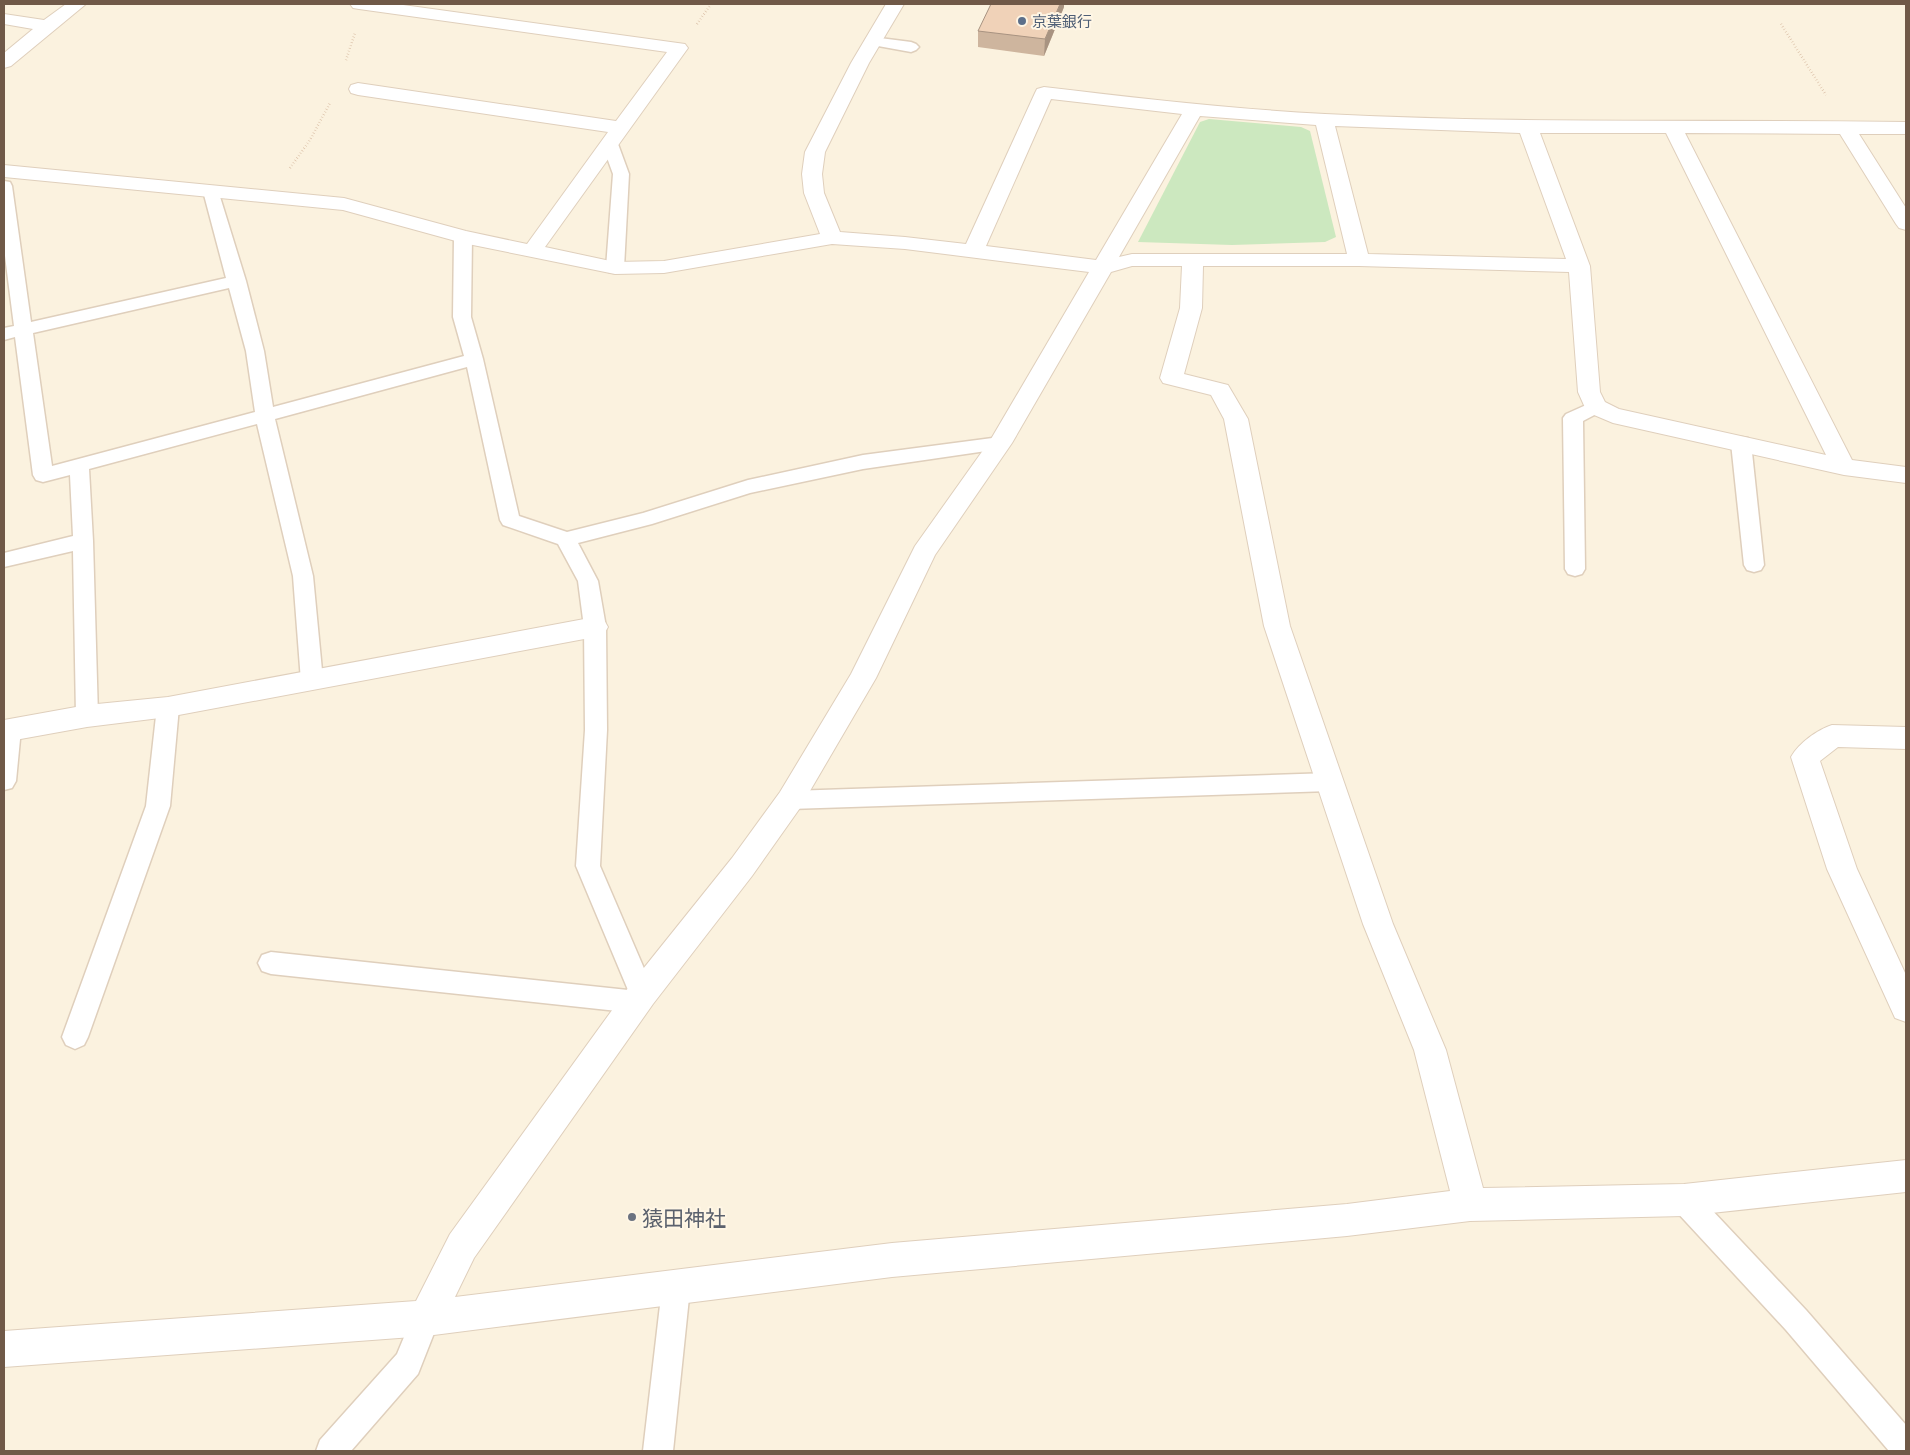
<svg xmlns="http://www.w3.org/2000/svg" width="1910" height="1455" font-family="Lato,'Noto Sans JP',sans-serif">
<rect width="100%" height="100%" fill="#fbf2df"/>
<path fill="#cce8bf" d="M1209,119L1301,127L1310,131L1336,237L1325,242L1232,245L1138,242L1200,122Z"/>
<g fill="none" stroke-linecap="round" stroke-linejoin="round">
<g stroke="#dfcfbc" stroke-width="3">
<path id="service" d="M872,37L911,42L916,44L919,47L916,50L911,52L867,44L865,41L867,38Z
M610,139L616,141L618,144L629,174L624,268L621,272L615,273L609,272L606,268L613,174L602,144L604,141Z
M4,181L10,182L12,186L31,322L226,278L203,191L205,187H217L246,281L264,351L273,407L464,356L453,317L454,237L457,233L463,232L469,233L472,237L471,317L483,359L519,516L567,532L643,513L748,480L863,455L1000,437L1007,438L1010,443L1007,448L1000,449L863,469L750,493L652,524L578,543L598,581L606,627L607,730L600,866L655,994L645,1010L636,1013L271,974L262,971L258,963L262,955L271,952L628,990L576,866L585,730L584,627L578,581L558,544L503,525L500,520L467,367L275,419L313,576L323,681L320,687L312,689L304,687L301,681L293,576L257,424L89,469L93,541L98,716L95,722L87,725L79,722L76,716L73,551L4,567V553L73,536L70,475L43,482L36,480L33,475L15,337L4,340V328L14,326L4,248ZM229,288L246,351L255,412L52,466L33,333Z
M1595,401L1602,403L1604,407L1602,411L1583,421L1585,569L1582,574L1575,576L1568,574L1565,569L1563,418L1566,414Z
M1741,437L1748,438L1751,443L1764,565L1761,570L1754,572L1747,570L1744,565L1731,443L1734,438Z
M168,698L176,701L179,707L170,806L88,1037L84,1045L75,1049L66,1045L62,1037L146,806L157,707L160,701Z
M10,720L18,723L21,729L16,781L12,788L4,790V722Z
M1330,773L1338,775L1342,782L1338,789L1330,791L790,809L782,807L778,800L782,793L790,791Z
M1684,1187L1694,1191L1806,1310L1906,1425V1451H1889L1786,1330L1674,1209L1670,1200L1674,1191Z
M676,1274L686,1278L690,1288L673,1451H643L662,1288L666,1278Z
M426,1304L436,1308L440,1318L418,1374L351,1451H316L320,1440L397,1354L416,1308Z"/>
</g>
<g stroke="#dfcfbc" stroke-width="2">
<path id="minor" d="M66,4H86L11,66L4,68V53L33,29L4,24V14L44,20Z
M350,4H396L685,44L688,48L545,247L615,262L664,261L820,234L804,193L802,174L805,152L851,63L886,4H904L869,63L825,152L822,174L824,193L840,232L905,237L966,244L1035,93L1037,89L1044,87C1137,98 1231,109 1325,114C1519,124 1712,119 1906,122V134H1859L1906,208V230L1899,228L1896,224L1840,134L1685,133L1852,460L1906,467V483L1844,475L1613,423L1587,412L1578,392L1569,272L1359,266H1203L1202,308L1184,374L1228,385L1248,419L1290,626L1393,924L1446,1050L1483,1188L1684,1184L1906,1160V1192L1684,1216L1470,1221L1347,1236L892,1277L426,1336L4,1367V1331L416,1301L450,1234L631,984L732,858L780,792L851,674L915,546L991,439L1089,272L905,249L832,244L664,273L615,274L463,243L343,210L4,177V165L344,198L466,231L527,244L608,132L358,95L351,93L349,89L351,85L358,83L616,121L667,52L359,9L353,8ZM1051,99L1182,114L1096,260L986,246ZM1200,116L1316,125L1347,254H1132L1119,257ZM1335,126L1520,133L1566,259L1368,254ZM1540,133H1666L1826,455L1619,409L1605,402L1600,392L1590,266ZM1132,266H1182L1180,308L1160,378L1163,383L1211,395L1224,419L1264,626L1363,924L1414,1050L1450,1191L1347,1204L892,1243L455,1297L474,1258L653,1004L752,876L800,808L876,678L935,555L1012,443L1111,272Z
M595,617L604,620L608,627L604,634L595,637L168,717L87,727L4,742V720L87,705L168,697Z
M1832,725L1906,727V749L1838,747L1820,761L1857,869L1906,975V1022L1895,1018L1827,869L1791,757C1799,743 1817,730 1832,725Z"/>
</g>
<path stroke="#d4b69c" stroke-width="2.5" stroke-dasharray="0.5 2.5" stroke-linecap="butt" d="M697,24L711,4
M1781,24L1826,95
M346,60L355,33
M290,168L310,140L330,103"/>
<use href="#service" fill="#fff" fill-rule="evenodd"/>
<use href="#minor" fill="#fff" fill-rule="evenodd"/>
</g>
<path fill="#ceb59e" d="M1064,7L1044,56L978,47V31Z"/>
<path fill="#a89381" d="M1060,4H1064V7L1044,56L1045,39Z"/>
<path fill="#f0d2b8" stroke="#a89381" d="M991,4H1060L1045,39L978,31Z"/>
<circle fill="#5c6f8a" stroke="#fff6e5" stroke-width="2" cx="1022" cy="21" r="5"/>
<circle fill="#6b7280" stroke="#fff6e5" stroke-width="2" cx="632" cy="1217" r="5"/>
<g text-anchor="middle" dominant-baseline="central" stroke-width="4" stroke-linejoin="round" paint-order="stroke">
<g font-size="15" fill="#4e5e75" stroke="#fff6e5" text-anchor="start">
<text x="1032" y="21">京葉銀行</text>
</g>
<g font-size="21" fill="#5b616d" stroke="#fff6e5" text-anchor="start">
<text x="642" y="1217">猿田神社</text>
</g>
</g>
<rect width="1910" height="1455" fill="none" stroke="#705948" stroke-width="10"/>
</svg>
